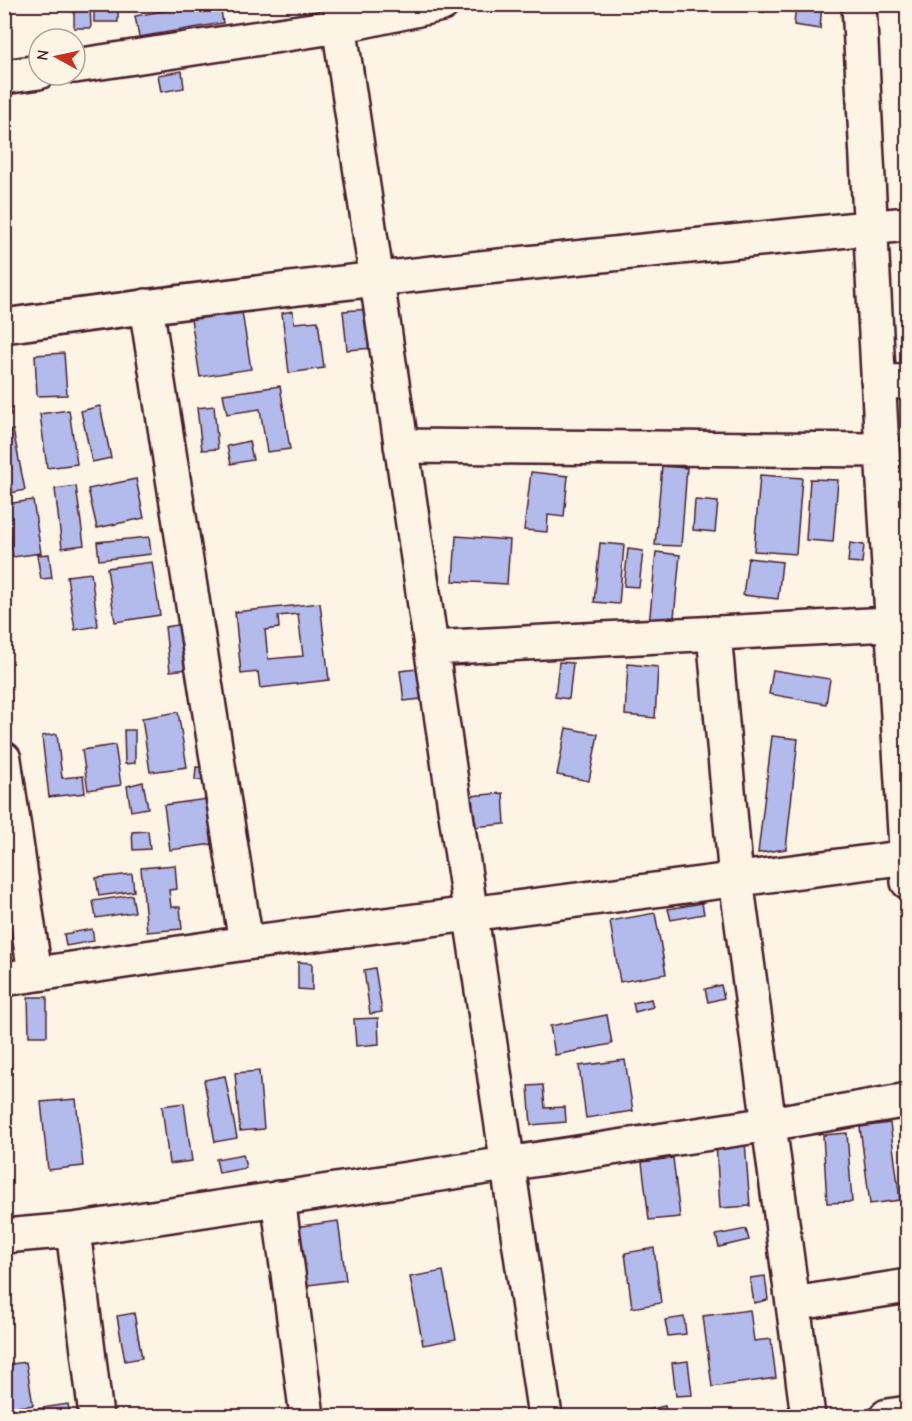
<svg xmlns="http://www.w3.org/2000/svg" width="912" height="1421" font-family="'Comic Neue',sans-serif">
<rect width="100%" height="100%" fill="#fcf5e5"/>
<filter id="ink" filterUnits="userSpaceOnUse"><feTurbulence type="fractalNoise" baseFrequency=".0167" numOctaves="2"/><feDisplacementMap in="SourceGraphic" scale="12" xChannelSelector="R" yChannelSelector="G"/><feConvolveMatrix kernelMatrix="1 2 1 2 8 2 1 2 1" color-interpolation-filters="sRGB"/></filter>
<g filter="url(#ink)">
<path fill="#b2bbec" stroke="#4a1f2b" stroke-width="1.5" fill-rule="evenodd" d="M94,4H118V22H94Z
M201,4H220L223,23L139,37L135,16Z
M750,4H765L764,12L749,8Z
M796,4H822L820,29L794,25Z
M74,6H90L91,28H74Z
M182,71L184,88L161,92L158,75Z
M370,309L374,348L347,350L343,311Z
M293,311L294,323L318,321L324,368L289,373L282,313Z
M242,312L251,369L200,377L191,319Z
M64,353L67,395L37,396L35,355Z
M4,378L11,415L4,416Z
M280,386L290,449L267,452L260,409L227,414L223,394Z
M100,406L111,458L92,462L81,411Z
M214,406L218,449L202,450L197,408Z
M69,410L77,464L47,468L40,414Z
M13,430L25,490L6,494L4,432Z
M249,441L253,460L231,464L227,446Z
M662,466L687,468L681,546L655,545Z
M531,472L568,476L564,517L548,515L547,532L524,530Z
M760,475L802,478L796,554L754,551Z
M136,479L144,518L97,528L88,489Z
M810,479L838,480L833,542L806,540Z
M76,486L84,545L62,548L55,489Z
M33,500L41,553L13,557L6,504Z
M695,500L718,502L715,532L693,530Z
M456,536L510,540L507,584L453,581Z
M149,537L151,554L99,560L97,542Z
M600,543L624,545L619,604L594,602Z
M850,543L864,545L862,563L848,562Z
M628,549L643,551L639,587L624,586Z
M656,552L680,555L673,628L649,626Z
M49,554L52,578L41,579L37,555Z
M748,558L782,562L778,599L743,595Z
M152,562L160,615L115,622L107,568Z
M91,573L98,626L75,630L67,576Z
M320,603L329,680L260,688L258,672L241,674L235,612ZM298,614L303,656L268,659L265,630L279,628L278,616Z
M184,624L189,669L170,671L165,627Z
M452,653H468L469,665L452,666Z
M559,662L573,663L569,699L555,697Z
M628,664L658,667L655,718L625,715Z
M417,669L421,699L404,701L400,671Z
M773,670L830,679L826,704L769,694Z
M178,712L187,767L150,772L142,718Z
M566,728L598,734L589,781L557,775Z
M124,730H135V763L125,764Z
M57,734L62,778L83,776L85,793L49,797L42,736Z
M772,736L798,739L786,849L758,853Z
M115,745L121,785L88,790L82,750Z
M196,767L212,768L211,781L195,780Z
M143,782L148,808L131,811L127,786Z
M503,793L505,824L473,827L470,796Z
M214,798L220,843L170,850L164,805Z
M148,831L150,849L133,850L132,832Z
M175,865L177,889L169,890L171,907H180L182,929L147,932L141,868Z
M132,874L134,891L99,896L96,878Z
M4,895H12L16,936L7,937L9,956H4Z
M132,895L135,912L96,918L93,901Z
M702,903L704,914L671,920L668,909Z
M655,913L666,974L620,982L610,921Z
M92,929L94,941L66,946L64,934Z
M298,962L312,963V990L298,989Z
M375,968L382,1012L370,1014L364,970Z
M721,985L724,998L708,1002L705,989Z
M28,997H47V1036H29Z
M651,999L653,1007L635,1012L633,1003Z
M607,1015L612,1044L555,1055L550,1026Z
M378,1018L379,1044L356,1046L354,1019Z
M625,1060L633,1111L586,1118L579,1066Z
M259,1071L264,1129L240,1131L235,1073Z
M225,1076L237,1138L215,1142L204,1080Z
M543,1085L545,1108L565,1107L566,1122L531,1125L528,1086Z
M76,1099L83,1166L48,1170L41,1102Z
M184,1103L192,1161L169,1164L162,1106Z
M890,1123L900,1200L870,1204L860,1127Z
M847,1133L852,1202L827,1203L823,1135Z
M745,1142L750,1206L720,1208L716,1144Z
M243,1154L246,1168L219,1173L216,1159Z
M673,1158L680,1217L649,1220L642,1162Z
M338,1221L346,1280L301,1286L294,1227Z
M746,1229L749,1240L719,1247L716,1235Z
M654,1248L661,1303L632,1308L625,1253Z
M443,1271L456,1339L423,1345L410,1277Z
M765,1276L768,1300L754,1303L750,1278Z
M750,1310L754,1341L771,1339L776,1378L712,1387L703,1316Z
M134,1313L142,1358L125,1361L117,1316Z
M684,1317L686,1334L668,1336L665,1320Z
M688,1361L692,1395L676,1396L672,1363Z
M26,1362L33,1405L4,1409V1365Z
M68,1404L70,1416H16L15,1412Z
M665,1406L667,1416H621Z"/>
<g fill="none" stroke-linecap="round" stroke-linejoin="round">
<g stroke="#4a1f2b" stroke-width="38">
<path id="minor" d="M336,4L545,1416
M859,4L882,450L908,882
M75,66L339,26L442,4
M4,77L39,72
M146,306L246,943
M4,326C304,283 606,255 908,224
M878,381L908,382
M401,446L882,450
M714,633L736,879L808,1416
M431,648L908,623
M4,759L35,974
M4,979L246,943L908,857
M278,1198L307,1416
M73,1230L96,1416
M4,1236L73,1230L769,1124L908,1100
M793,1304L908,1286
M887,1416L908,1413"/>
</g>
<use href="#minor" stroke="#fcf5e5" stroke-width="33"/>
</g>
</g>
<rect width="912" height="1421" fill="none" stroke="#fcf5e5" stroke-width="24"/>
<rect x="12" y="12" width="888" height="1397" fill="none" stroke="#4a1f2b" stroke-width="2" filter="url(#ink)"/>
<g transform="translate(57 57) rotate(278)"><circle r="28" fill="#fcf5e5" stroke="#b59f9b" stroke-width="1.5"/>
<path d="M0-4.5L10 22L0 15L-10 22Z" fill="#c8321e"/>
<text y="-9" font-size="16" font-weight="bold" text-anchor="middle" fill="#4a1f2b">N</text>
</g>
</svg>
